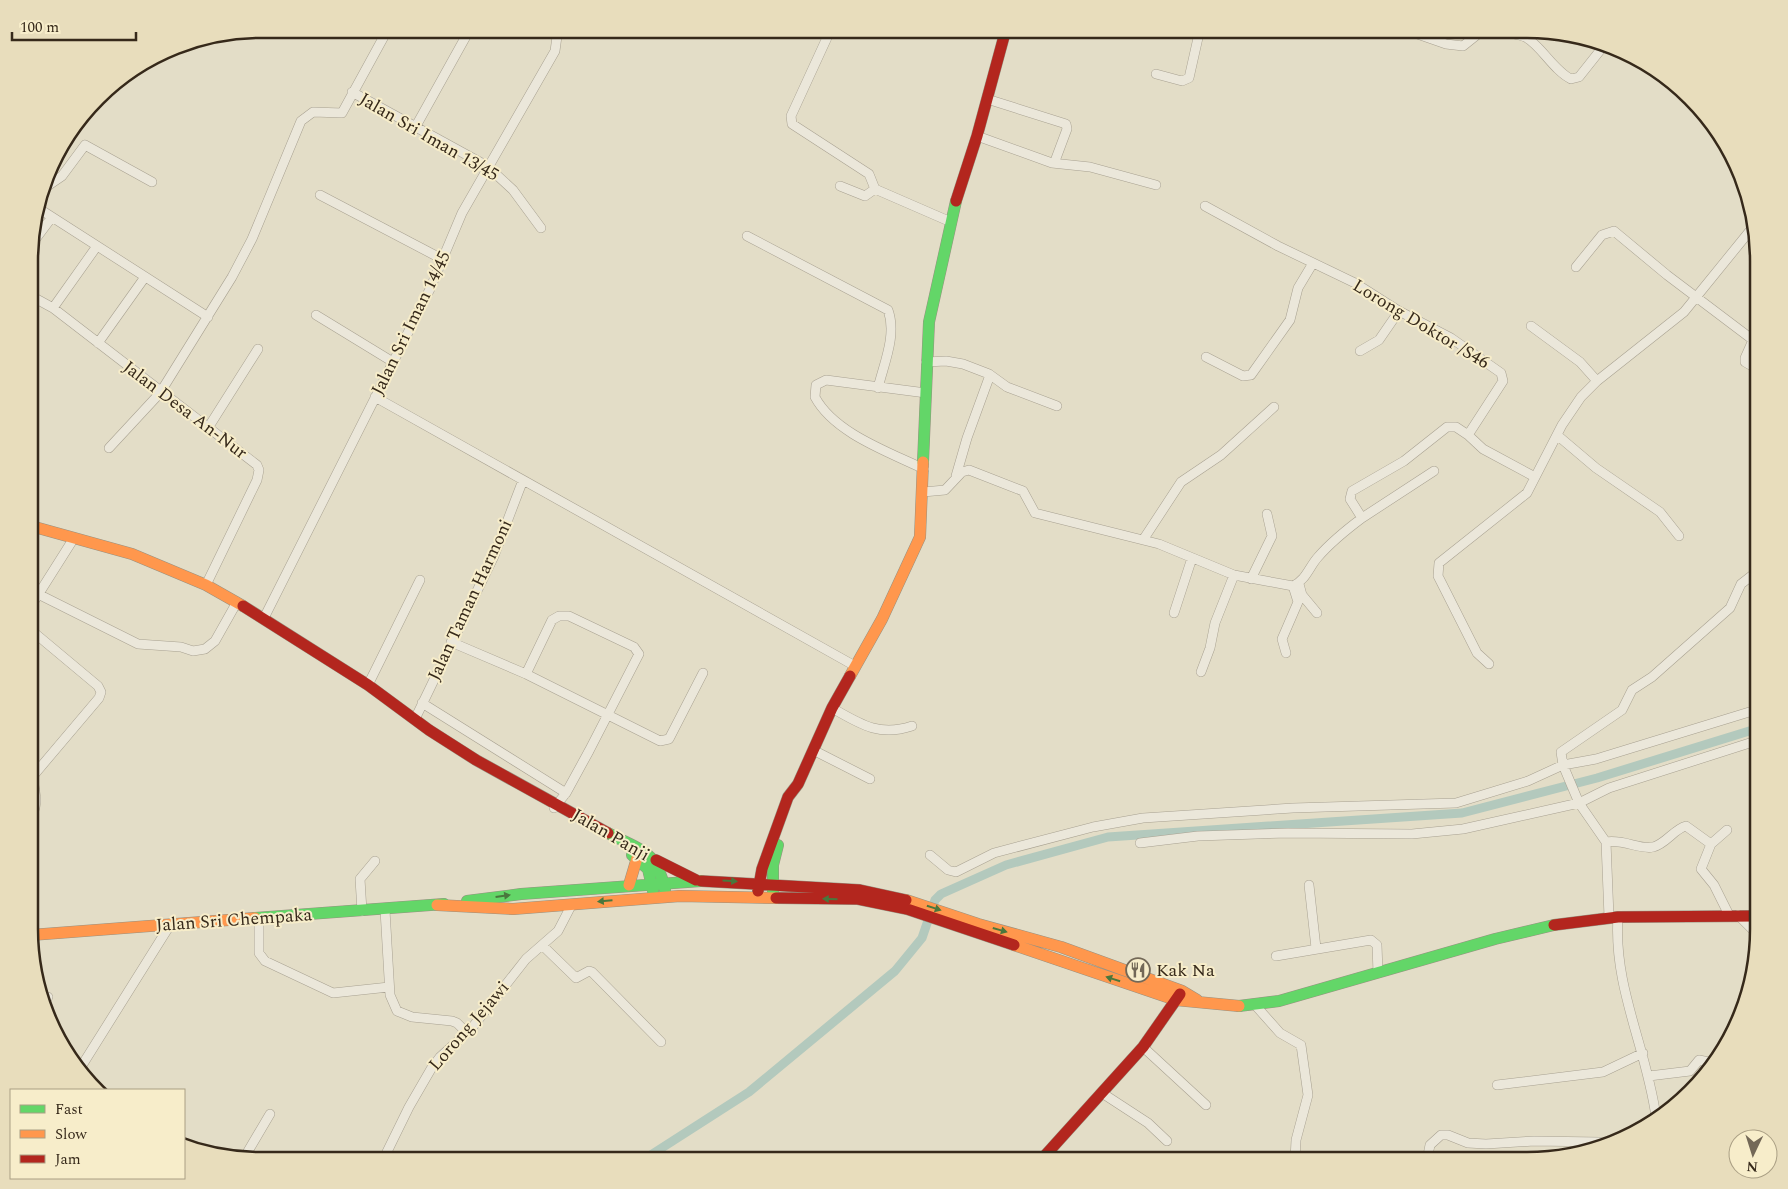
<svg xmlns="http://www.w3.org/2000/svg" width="1788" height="1189" font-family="Spectral,serif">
<rect width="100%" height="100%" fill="#e3ddc7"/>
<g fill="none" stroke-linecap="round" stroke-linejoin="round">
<path stroke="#b3c9bd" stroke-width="9" d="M643,1160L749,1092L895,971L922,938L935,900L941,894L1006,865L1108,837L1462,813L1597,778L1759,728"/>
<g stroke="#a8a191" stroke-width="10">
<path id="street" d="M831,29L791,116L792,124L869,174L875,189L951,222
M1403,29L1446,44L1463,46L1483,30C1495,32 1513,32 1525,37C1540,44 1553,70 1571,79L1579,77L1606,43
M1156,74L1182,81L1189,78L1200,29
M352,92L487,166L513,190L541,228
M416,126L470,29
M977,136L1052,163L1055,161L1067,129L1066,124L987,99
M1052,163L1090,167L1156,185
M840,186L865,196L875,189
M43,189L62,176L85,145L152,182
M320,195L442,259
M1205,206L1278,246L1355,283L1399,311L1451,338L1501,373L1503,381L1468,435L1483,449L1535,477
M38,208L208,317
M747,236L888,310C897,335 884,363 878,388
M31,245L52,217
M1576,267L1602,235L1614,231L1667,275L1753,340L1745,358V362L1759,370
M31,296L53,308L257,465L259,470L257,480L206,585
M53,308L97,246
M316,315L393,362
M1531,326L1580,362L1597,381
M98,343L145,277
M1360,351L1379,340L1399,311
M1206,357L1243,376L1251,375L1290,320L1298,288L1313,263
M926,362L946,361L963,364L989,374L1007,387L1057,406
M375,397L855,666
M208,428L258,349
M1557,435L1596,468L1660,512L1679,536
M109,448L160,393L232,277L252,239L301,121L313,112L342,113L388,29
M924,469C889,452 834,433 815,397L816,385L826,380L926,393
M956,476L967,438L990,375
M923,492L945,490L962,472L969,470L1023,491L1035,513L1159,544L1234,575L1293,586C1306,580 1309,567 1318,557C1331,542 1346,530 1362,518L1350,499L1352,491L1404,461L1447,427H1456L1468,435
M1362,518L1434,471
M1143,540L1181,482L1221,455L1274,407
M1251,579L1272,536L1267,514
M1299,584L1302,595L1317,613
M38,594L138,644L181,647L193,651L205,649L215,641L237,602
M31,606L74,538
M1174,613L1192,558
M264,618L430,289L462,213L555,51L558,29
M31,630L98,686L101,692L99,698L33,776C34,795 40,799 31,818
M451,642L526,674L660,741L669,739L703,673
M1286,653L1282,639L1298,602L1293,586
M1489,664L1477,653L1438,576L1439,563L1527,493L1562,425L1581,397L1597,381L1684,312L1753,227
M1201,672L1210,648L1215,623L1234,575
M526,674L552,620L559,616H569L634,647L639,654L589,751L566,793L554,808
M368,685L420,580
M422,703L566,793
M832,708C860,724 879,737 912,726
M415,719L494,556L523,480
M813,750L870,779
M1727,830L1711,844L1701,869L1714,885L1729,915
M1606,842C1624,839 1640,850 1653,847C1666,844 1674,829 1686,826L1711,844
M1140,843L1198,836L1288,833L1412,834L1463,829L1579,803L1609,788L1759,740
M930,855L948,870L956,872L994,853L1093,827L1143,818L1293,808L1456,803L1528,781L1563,765L1596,759L1759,709
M1309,885L1316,948
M385,910L390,995L397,1011L412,1017L452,1021L457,1023L467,1033
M362,911L360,879L375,861
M1738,915L1759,936
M1609,917L1606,842L1579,803L1563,765L1561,752L1622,710L1632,690L1652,677L1730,608L1741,584L1759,570
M1618,917C1613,987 1647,1049 1656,1117
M259,918V953L265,961L333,993L389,987
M543,946L576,978L589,971L592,972L661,1042
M1276,956L1371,940L1377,945L1378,973
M45,1001L48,997
M1256,1006L1280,1033L1301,1045L1308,1095L1296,1140L1295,1160
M1143,1047L1206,1105
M81,1067L170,925
M1649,1076L1690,1071L1699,1060L1714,1063
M1497,1085L1603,1072L1643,1053
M1102,1093L1148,1123L1167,1141
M244,1158L270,1114
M383,1160L409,1107L431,1069L440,1057L471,1029L526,959L558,931L572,904
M1427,1160L1430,1145L1441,1135H1448L1468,1143L1486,1144L1534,1141L1600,1142"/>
</g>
<g stroke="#979181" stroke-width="12">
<path id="fast" d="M923,462L929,322L956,201
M608,833C641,851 657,850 665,890
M632,855L648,869L653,891
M773,892V865L778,845
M467,901L521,894L701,881
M255,918L444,904
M1239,1006L1279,1001L1495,939L1554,925"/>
</g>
<g stroke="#979181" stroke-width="12">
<path id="slow" d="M31,526L132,554L206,585L243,606
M850,676L882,619L920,537L923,462
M629,885L637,858
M906,900L978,924L1061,947L1182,991L1197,1000
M437,905L513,909L680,896L776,898
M31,935L255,918
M1014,945L1176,1000L1239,1006"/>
</g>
<g stroke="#979181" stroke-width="12">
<path id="jam" d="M956,201L977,136L1006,29
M243,606L368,685L429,730L476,760L608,833
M656,860L696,880
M701,881L860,890L906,900
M758,891L762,869L788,797L798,784L832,708L850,676
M776,898L858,899L907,909L1014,945
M1554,925L1618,917L1759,916
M1041,1160L1143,1047L1180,994"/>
</g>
<use href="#street" stroke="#ebe7da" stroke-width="9"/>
<use href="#fast" stroke="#63d668" stroke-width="11"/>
<use href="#slow" stroke="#ff974d" stroke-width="11"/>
<use href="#jam" stroke="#b3261e" stroke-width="11"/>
</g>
<defs><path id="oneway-solid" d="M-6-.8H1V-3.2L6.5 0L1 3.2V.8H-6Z" transform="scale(1.25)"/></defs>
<g fill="#4a773d">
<use href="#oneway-solid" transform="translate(730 881) rotate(4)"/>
<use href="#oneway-solid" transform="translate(503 896) rotate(-8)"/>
<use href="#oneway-solid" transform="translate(830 899) rotate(-179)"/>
<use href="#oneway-solid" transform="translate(605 901) rotate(175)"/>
<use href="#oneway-solid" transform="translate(934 908) rotate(18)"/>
<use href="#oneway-solid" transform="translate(1000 930) rotate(16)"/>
<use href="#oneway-solid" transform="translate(1113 979) rotate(-162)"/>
</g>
<defs>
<g id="restaurant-ring" transform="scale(1.25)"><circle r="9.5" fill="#f7edca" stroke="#736857" stroke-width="1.5"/><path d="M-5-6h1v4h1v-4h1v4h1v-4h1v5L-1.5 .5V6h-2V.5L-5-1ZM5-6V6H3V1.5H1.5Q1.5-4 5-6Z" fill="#736857"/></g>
</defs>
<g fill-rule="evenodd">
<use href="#restaurant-ring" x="1138" y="970"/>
</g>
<g text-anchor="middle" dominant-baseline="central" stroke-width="4" stroke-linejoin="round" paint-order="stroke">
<g font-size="18" fill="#36291a" stroke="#f7edca">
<text transform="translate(429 137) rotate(30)">Jalan Sri Iman 13/45</text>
<text transform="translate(411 323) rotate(-64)">Jalan Sri Iman 14/45</text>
<text transform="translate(1421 324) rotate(31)">Lorong Doktor /S46</text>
<text transform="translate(185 410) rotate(37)">Jalan Desa An-Nur</text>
<text transform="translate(470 600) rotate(-65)">Jalan Taman Harmoni</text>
<text transform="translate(611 835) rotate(30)">Jalan Panji</text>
<text transform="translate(234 920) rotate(-4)">Jalan Sri Chempaka</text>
<text transform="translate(469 1026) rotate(-49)">Lorong Jejawi</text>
</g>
<g font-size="18" fill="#36291a" stroke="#f7edca" text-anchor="start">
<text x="1156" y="970">Kak Na</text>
</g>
</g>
<path d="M0 0H1788V1189H0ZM261 38H1527A223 223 0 0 1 1750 261V929A223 223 0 0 1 1527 1152H261A223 223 0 0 1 38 929V261A223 223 0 0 1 261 38Z" fill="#e8ddbc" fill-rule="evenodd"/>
<path fill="none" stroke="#36291a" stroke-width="2.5" d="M261 38H1527A223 223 0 0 1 1750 261V929A223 223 0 0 1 1527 1152H261A223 223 0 0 1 38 929V261A223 223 0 0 1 261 38Z"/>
<rect x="10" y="1089" width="175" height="90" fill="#f7edca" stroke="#aa9f84"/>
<rect x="20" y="1105" width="25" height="8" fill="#63d668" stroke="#aa9f84"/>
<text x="55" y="1114" font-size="15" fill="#36291a">Fast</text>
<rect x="20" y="1130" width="25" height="8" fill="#ff974d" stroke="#aa9f84"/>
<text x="55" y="1139" font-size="15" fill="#36291a">Slow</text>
<rect x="20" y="1155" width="25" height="8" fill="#b3261e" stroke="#aa9f84"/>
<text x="55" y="1164" font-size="15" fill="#36291a">Jam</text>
<g transform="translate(1753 1154) rotate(184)"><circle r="24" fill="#f7edca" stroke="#aa9f84"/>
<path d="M0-4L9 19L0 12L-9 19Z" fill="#736857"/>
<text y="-8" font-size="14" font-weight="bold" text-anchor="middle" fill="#36291a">N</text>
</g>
<path d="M12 32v8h124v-8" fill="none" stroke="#36291a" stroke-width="2.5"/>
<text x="20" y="32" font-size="15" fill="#36291a" stroke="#f7edca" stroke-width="4" paint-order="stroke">100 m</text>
</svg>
